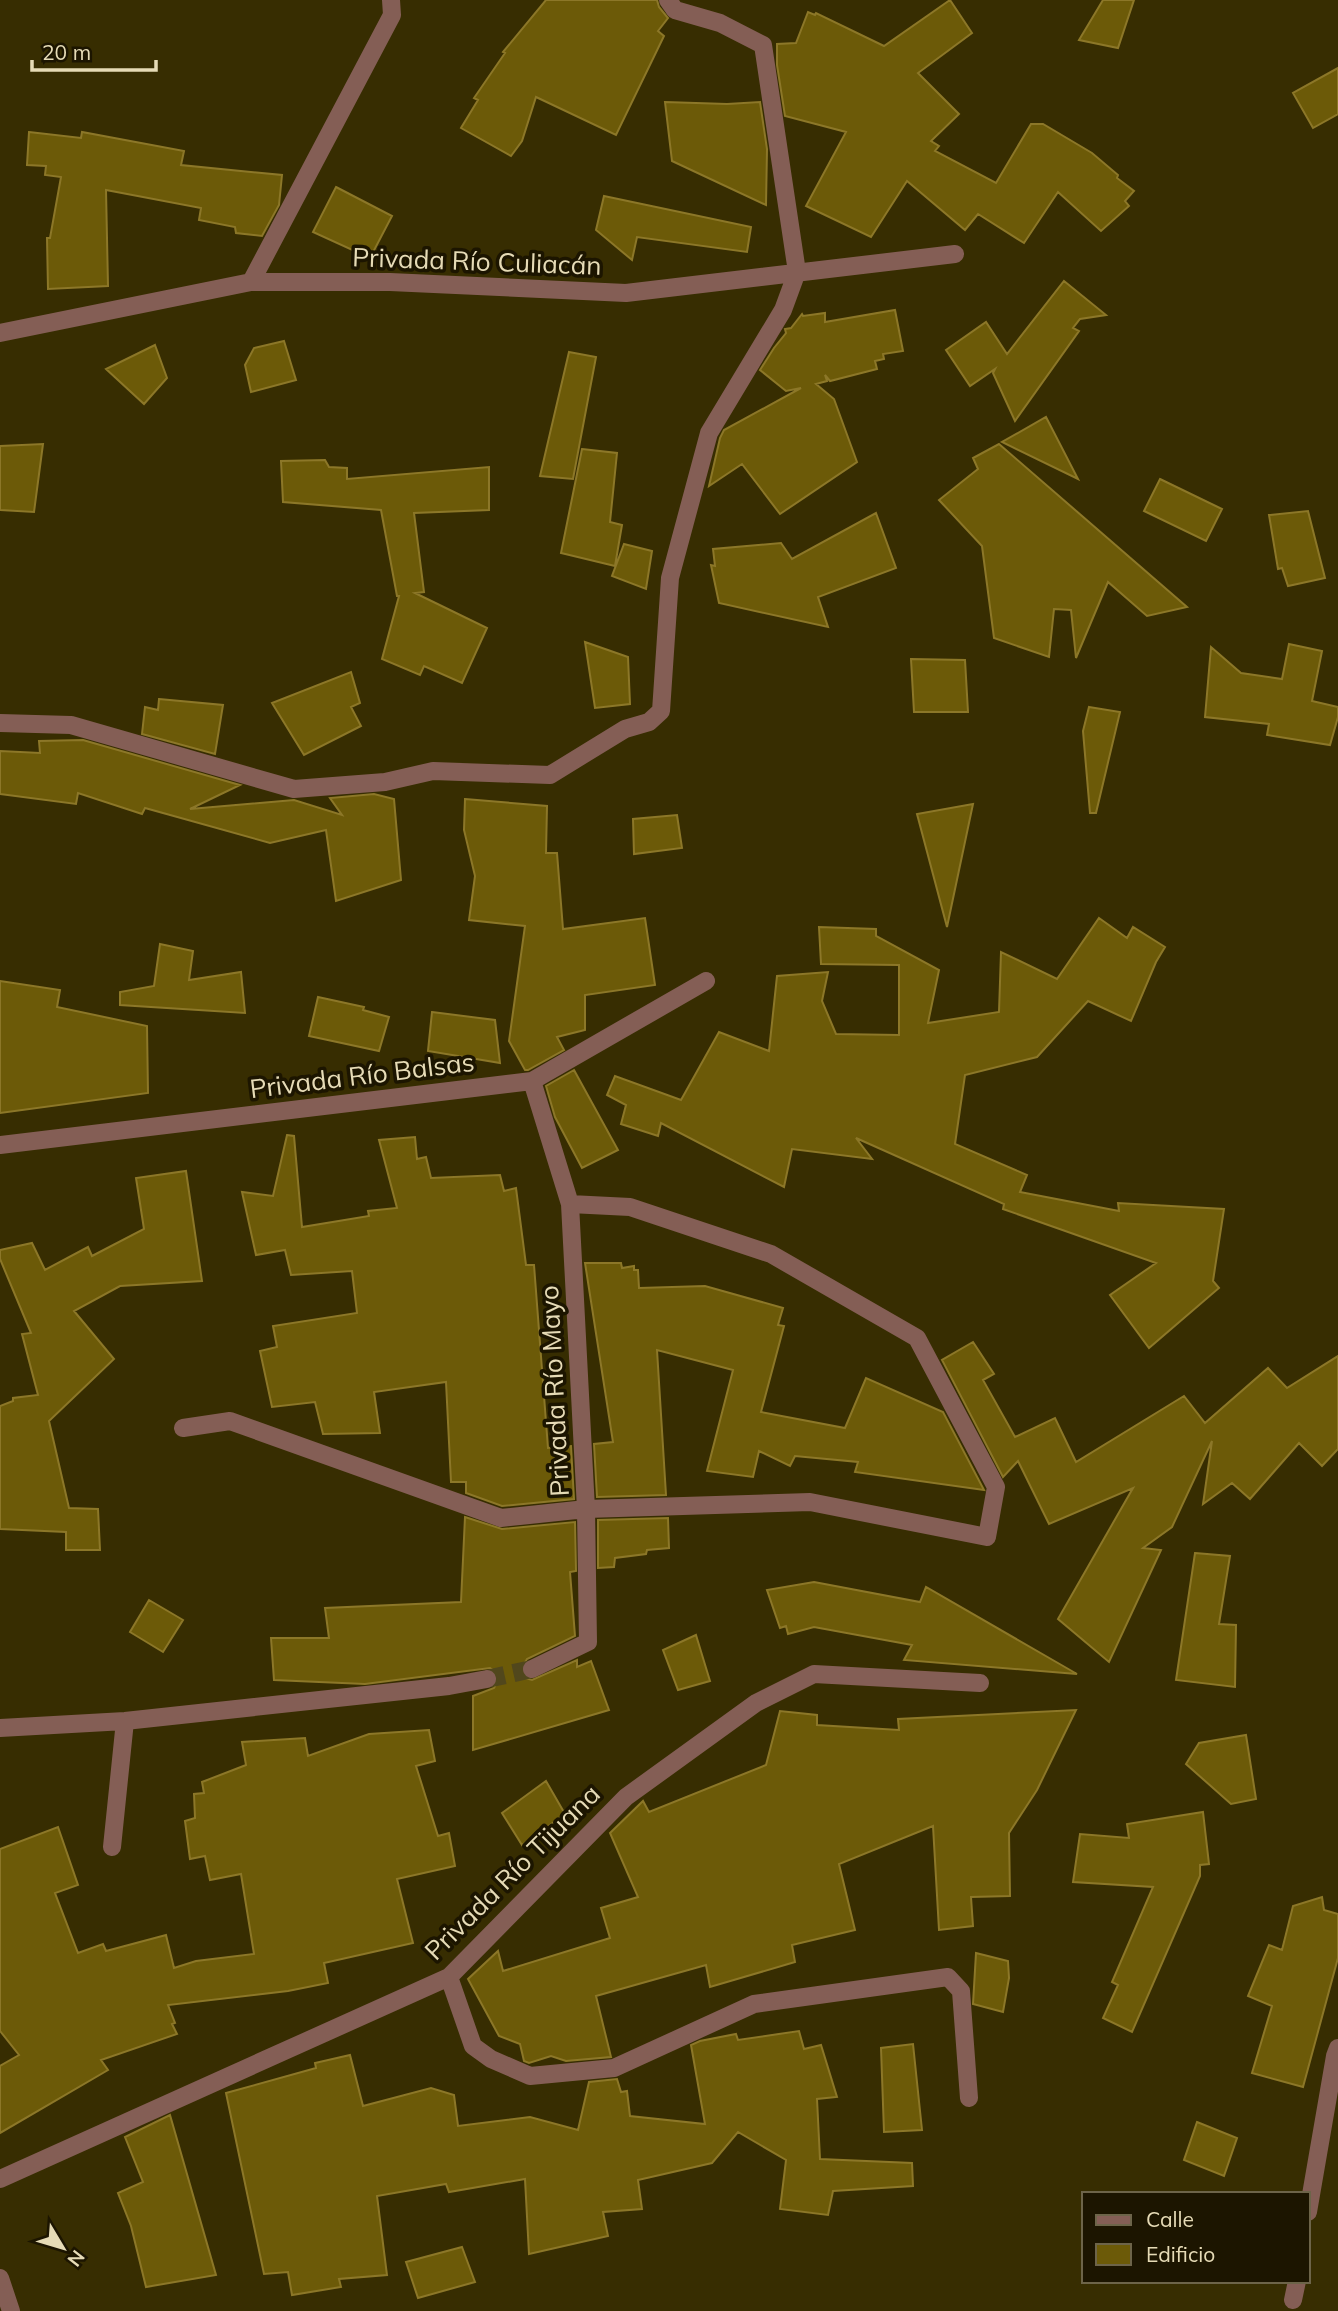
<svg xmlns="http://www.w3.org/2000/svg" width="1338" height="2311" font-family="Mulish,sans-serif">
<rect width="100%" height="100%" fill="#372d01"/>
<path fill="#6c5a08" stroke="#8c7728" stroke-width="2" d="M546,0H657L659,7L668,18L658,31L664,36L616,135L536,97L522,141L511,156L461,128L478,100L474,98L505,53L503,52Z
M950,0L972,33L918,73L959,114L931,141L939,146L935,151L996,183L1031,124H1043L1092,153L1118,175L1117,178L1134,191L1125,201L1129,206L1101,231L1058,192L1024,243L978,214L965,230L907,181L871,237L806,206L846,132L785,116L777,65V44L796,43L808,12L815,15L816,13L884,46Z
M1103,0H1134L1118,48L1079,40Z
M1338,68V114L1313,128L1293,93Z
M665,102L727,104L760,102L767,149L766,205L672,161Z
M29,132L81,138L82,132L184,151L181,165L282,175L279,205L262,236L236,233L235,227L199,220L201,208L106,190L108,286L48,289L47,238H50L61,177L45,175L46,166L27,165Z
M336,187L392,216L370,258L313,232Z
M604,196L751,227L747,252L637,237L632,260L596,230Z
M1064,281L1106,315L1080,319L1073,328L1079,331L1015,421L993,373L995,369L970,386L946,350L986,322L1007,354Z
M895,310L903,351L883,354L884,359L875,361L877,369L830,381L825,375L827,381L816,384L834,399L857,462L780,514L742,464L709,486L720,438L724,430L801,388L786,391L760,370L774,348L786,333L785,329L791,328L802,314L803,316L825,313V322Z
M284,341L296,380L251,392L245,365L254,348Z
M155,345L167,378L144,404L106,369Z
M569,352L596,357L573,479L540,476Z
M1046,417L1078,479L1002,442Z
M43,444L34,512L0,510V446Z
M999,444L1187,607L1147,616L1108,582L1076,658L1071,610L1054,609L1049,657L994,638L982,546L939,500L978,469L973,458Z
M582,449L617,453L610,522L622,525L615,566L561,553Z
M325,460L329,467L347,468V479L489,467V510L414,513L424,592L415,593L487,628L462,683L424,666L420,675L382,659L399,596H397L381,510L283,502L281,461Z
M1160,479L1222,509L1206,541L1144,511Z
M1308,511L1325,578L1288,586L1282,568L1278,569L1269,515Z
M876,513L896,568L818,597L828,627L719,603L711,565L715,566L713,549L781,543L792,559Z
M624,544L652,551L646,589L612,576Z
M585,642L628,657L630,704L595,708Z
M1289,644L1322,651L1312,701L1338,707V717L1330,745L1267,735L1269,724L1205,717L1211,647L1241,673L1282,679Z
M911,659L965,660L968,712H914Z
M351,672L360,703L351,707L361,726L304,755L272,703Z
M159,699L223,705L215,754L142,734L145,707L158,710Z
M1089,707L1120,712L1096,813H1090L1083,731Z
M83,740L240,785L190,809L294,800L342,815L330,798L374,794L394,799L401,880L336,901L326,830L270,843L145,808L142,814L78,793L76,804L0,794V751L40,753L39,741Z
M465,799L547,806L546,853H557L563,929L645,918L655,985L585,995V1030L557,1037L564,1050L528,1070H525L509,1041L525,926L469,920L475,876L464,830Z
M973,804L947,927L917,814Z
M677,815L682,848L634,854L633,819Z
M1099,918L1127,938L1133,927L1165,947L1156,962L1131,1021L1088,1001L1037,1057L965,1075L955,1144L1027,1175L1020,1192L1119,1211L1118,1203L1224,1209L1213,1281L1219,1288L1149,1348L1110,1295L1156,1263L1003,1209L1004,1204L856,1138L872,1159L792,1149L784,1187L661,1123L658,1136L621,1124L626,1105L607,1095L615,1076L681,1100L719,1032L769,1051L777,976L828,972L822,1001L836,1034L899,1035V965L821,964L819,927L876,929V936L939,970L928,1023L999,1012L1001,952L1057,979Z
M160,944L193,951L189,980L241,972L245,1013L120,1005V992L154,986Z
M0,981L60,990L57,1007L147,1026L148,1093L0,1113Z
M318,997L364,1007L363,1010L389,1017L379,1051L309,1036Z
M432,1012L495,1020L500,1063L428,1051Z
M574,1070L618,1150L582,1168L555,1117L546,1086Z
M287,1135L294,1136L302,1227L369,1216L368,1211L397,1208L379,1140L415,1137L417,1159L426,1157L431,1178L500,1175L504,1191L516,1188L526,1265H534L548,1448L571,1446L574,1499L502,1506L466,1493V1482H451L446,1382L374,1392L380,1433L323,1434L315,1402L272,1407L260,1351L277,1347L273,1326L357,1313L352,1271L291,1275L285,1250L256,1255L242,1192L273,1196Z
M186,1171L202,1281L120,1286L74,1311L114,1359L49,1421L69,1508L98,1509L100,1550H66V1532L0,1529V1406L13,1401V1398L38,1395L22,1334L31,1333L0,1259V1250L32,1243L45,1270L88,1247L92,1256L144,1229L136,1178Z
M585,1263H621L622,1268L634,1266V1270H638L639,1288L705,1286L783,1308L778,1325L784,1326L761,1412L845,1428L866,1378L943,1412L984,1490L855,1472L858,1462L795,1456L790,1466L759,1451L753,1477L707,1471L733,1370L657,1350L666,1495L597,1497L594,1444L613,1442Z
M973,1342L994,1374L983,1380L1015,1437L1055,1418L1076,1462L1184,1396L1205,1423L1268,1368L1287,1388L1338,1356V1449L1322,1466L1299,1443L1250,1499L1232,1483L1203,1504L1212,1441L1172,1527L1143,1548L1161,1550L1109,1662L1058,1619L1133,1488L1049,1524L1018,1461L1003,1477L942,1360Z
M465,1517L502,1529L575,1522L576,1571L570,1572L575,1636L527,1659L521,1669L525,1678L532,1680L577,1660V1667L591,1661L609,1710L473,1750V1696L494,1688L497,1683L496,1672L490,1668L365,1684L274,1680L271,1638H329L325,1608L461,1602Z
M668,1518L669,1548L647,1550L646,1554L615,1558L614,1567L598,1568V1520Z
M1195,1553L1230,1556L1219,1624L1236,1625L1235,1687L1176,1680Z
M814,1582L920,1602L926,1587L1077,1674L904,1660L912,1645L814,1627L788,1634L786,1626L780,1628L767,1590Z
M149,1600L183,1620L163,1652L130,1632Z
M696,1635L710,1681L678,1690L663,1650Z
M1076,1710L1037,1790L1009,1833L1010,1896L971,1897L973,1926L939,1930L933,1826L839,1864L855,1930L792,1945L795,1962L710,1987L706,1965L596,1996L611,2057L566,2061L551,2056L529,2063L524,2061L520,2044L499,2036L468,1979L498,1951L503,1971L610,1938L601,1908L638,1897L610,1833L643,1801L649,1812L766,1765L780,1711L817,1715V1725L899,1730L898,1719Z
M429,1730L435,1761L416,1766L438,1836L449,1833L455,1866L397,1879L413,1943L324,1963L328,1983L288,1991L168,2005L175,2023L172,2024L177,2034L101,2060L108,2070L0,2133V2066L19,2055L0,2031V1849L58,1827L78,1885L55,1893L78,1953L103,1944L106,1951L166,1935L174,1968L196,1961L254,1954L241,1874L210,1880L205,1856L190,1859L185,1821L195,1818L194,1794L204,1793L202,1782L246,1765L242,1742L305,1738L308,1756L369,1734Z
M1246,1735L1256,1799L1231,1804L1186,1764L1199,1743Z
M546,1781L565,1814L522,1845L502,1813Z
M1203,1812L1209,1864L1200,1865V1876L1132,2032L1103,2018L1118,1985L1112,1982L1153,1887L1073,1882L1080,1834L1129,1838L1127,1824Z
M1322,1897L1324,1910L1338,1914V1958L1303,2087L1252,2073L1272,2006L1248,1996L1269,1945L1282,1950L1293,1906Z
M976,1953L1008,1961L1009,1978L1003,2012L973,2004Z
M799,2031L804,2049L821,2045L837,2097L817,2099L820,2159L912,2163L913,2186L833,2191L828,2215L780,2209L786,2160L738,2132L712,2163L638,2180L642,2209L603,2212L608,2236L529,2254L525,2179L449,2192L446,2184L377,2196L387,2275L339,2279L341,2287L292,2295L288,2272L264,2274L226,2093L316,2068L315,2063L350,2055L363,2106L431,2088L454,2095L458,2126L530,2117L578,2130L589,2082L617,2079L621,2092L627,2091L630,2116L705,2124L691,2045L700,2041L736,2034L738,2040Z
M913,2044L922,2130L884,2132L881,2048Z
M170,2115L216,2275L146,2287L131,2226L118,2193L143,2182L125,2137Z
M1197,2122L1237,2138L1224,2176L1184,2160Z
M462,2247L475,2282L418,2298L406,2262Z"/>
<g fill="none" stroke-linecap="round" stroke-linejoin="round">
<path stroke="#51471c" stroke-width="18" stroke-dasharray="18 9" stroke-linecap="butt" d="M487,1679L532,1669"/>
<path stroke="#845e55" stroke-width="18" d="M251,282L392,15L391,0
M0,333L251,282H390L626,293L955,254
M0,723L71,725L294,789L385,782L433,771L550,775L625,729L649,722L661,711L670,578L709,433L783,310L797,272L763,45L720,23L675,10L668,0
M0,1145L532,1081L706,981
M183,1428L230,1421L501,1518L586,1509L810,1502L987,1537L996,1487L917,1338L771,1254L630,1207L570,1204
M532,1669L588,1642L586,1509L570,1204L532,1081
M0,1728L125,1721L449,1686L487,1679
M112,1847L125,1721
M449,1977L473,2046L491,2059L530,2076L614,2068L754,2004L948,1977L961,1991L969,2098
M0,2179L449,1977L626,1797L756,1703L814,1674L980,1683
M1308,2212L1335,2056L1338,2048
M0,2278L11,2311
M1293,2300L1297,2281"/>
</g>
<g text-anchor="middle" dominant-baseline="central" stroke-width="7" stroke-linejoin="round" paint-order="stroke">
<g font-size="26" fill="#e6dbb6" stroke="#1c1500">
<text transform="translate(477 261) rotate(2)">Privada Río Culiacán</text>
<text transform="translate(362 1075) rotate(-7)">Privada Río Balsas</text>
<text transform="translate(554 1391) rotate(-93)">Privada Río Mayo</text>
<text transform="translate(512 1872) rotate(-45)">Privada Río Tijuana</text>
</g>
</g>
<rect x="1082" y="2192" width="228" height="91" fill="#1c1500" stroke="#6d6449" stroke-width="2"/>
<rect x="1096" y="2215" width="35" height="10" fill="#845e55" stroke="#6d6449" stroke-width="2"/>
<text x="1146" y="2227" font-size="21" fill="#e6dbb6">Calle</text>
<rect x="1096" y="2244" width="35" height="21" fill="#6c5a08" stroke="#6d6449" stroke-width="2"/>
<text x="1146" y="2262" font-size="21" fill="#e6dbb6">Edificio</text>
<g transform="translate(63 2248) rotate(128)" stroke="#1c1500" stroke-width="5" paint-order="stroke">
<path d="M0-5L12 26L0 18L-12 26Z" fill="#e6dbb6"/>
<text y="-10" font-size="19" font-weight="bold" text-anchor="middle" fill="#e6dbb6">N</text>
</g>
<path d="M32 60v10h124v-10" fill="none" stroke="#e6dbb6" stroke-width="3.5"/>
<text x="42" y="60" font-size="21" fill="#e6dbb6" stroke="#1c1500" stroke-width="5" paint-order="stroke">20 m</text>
</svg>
